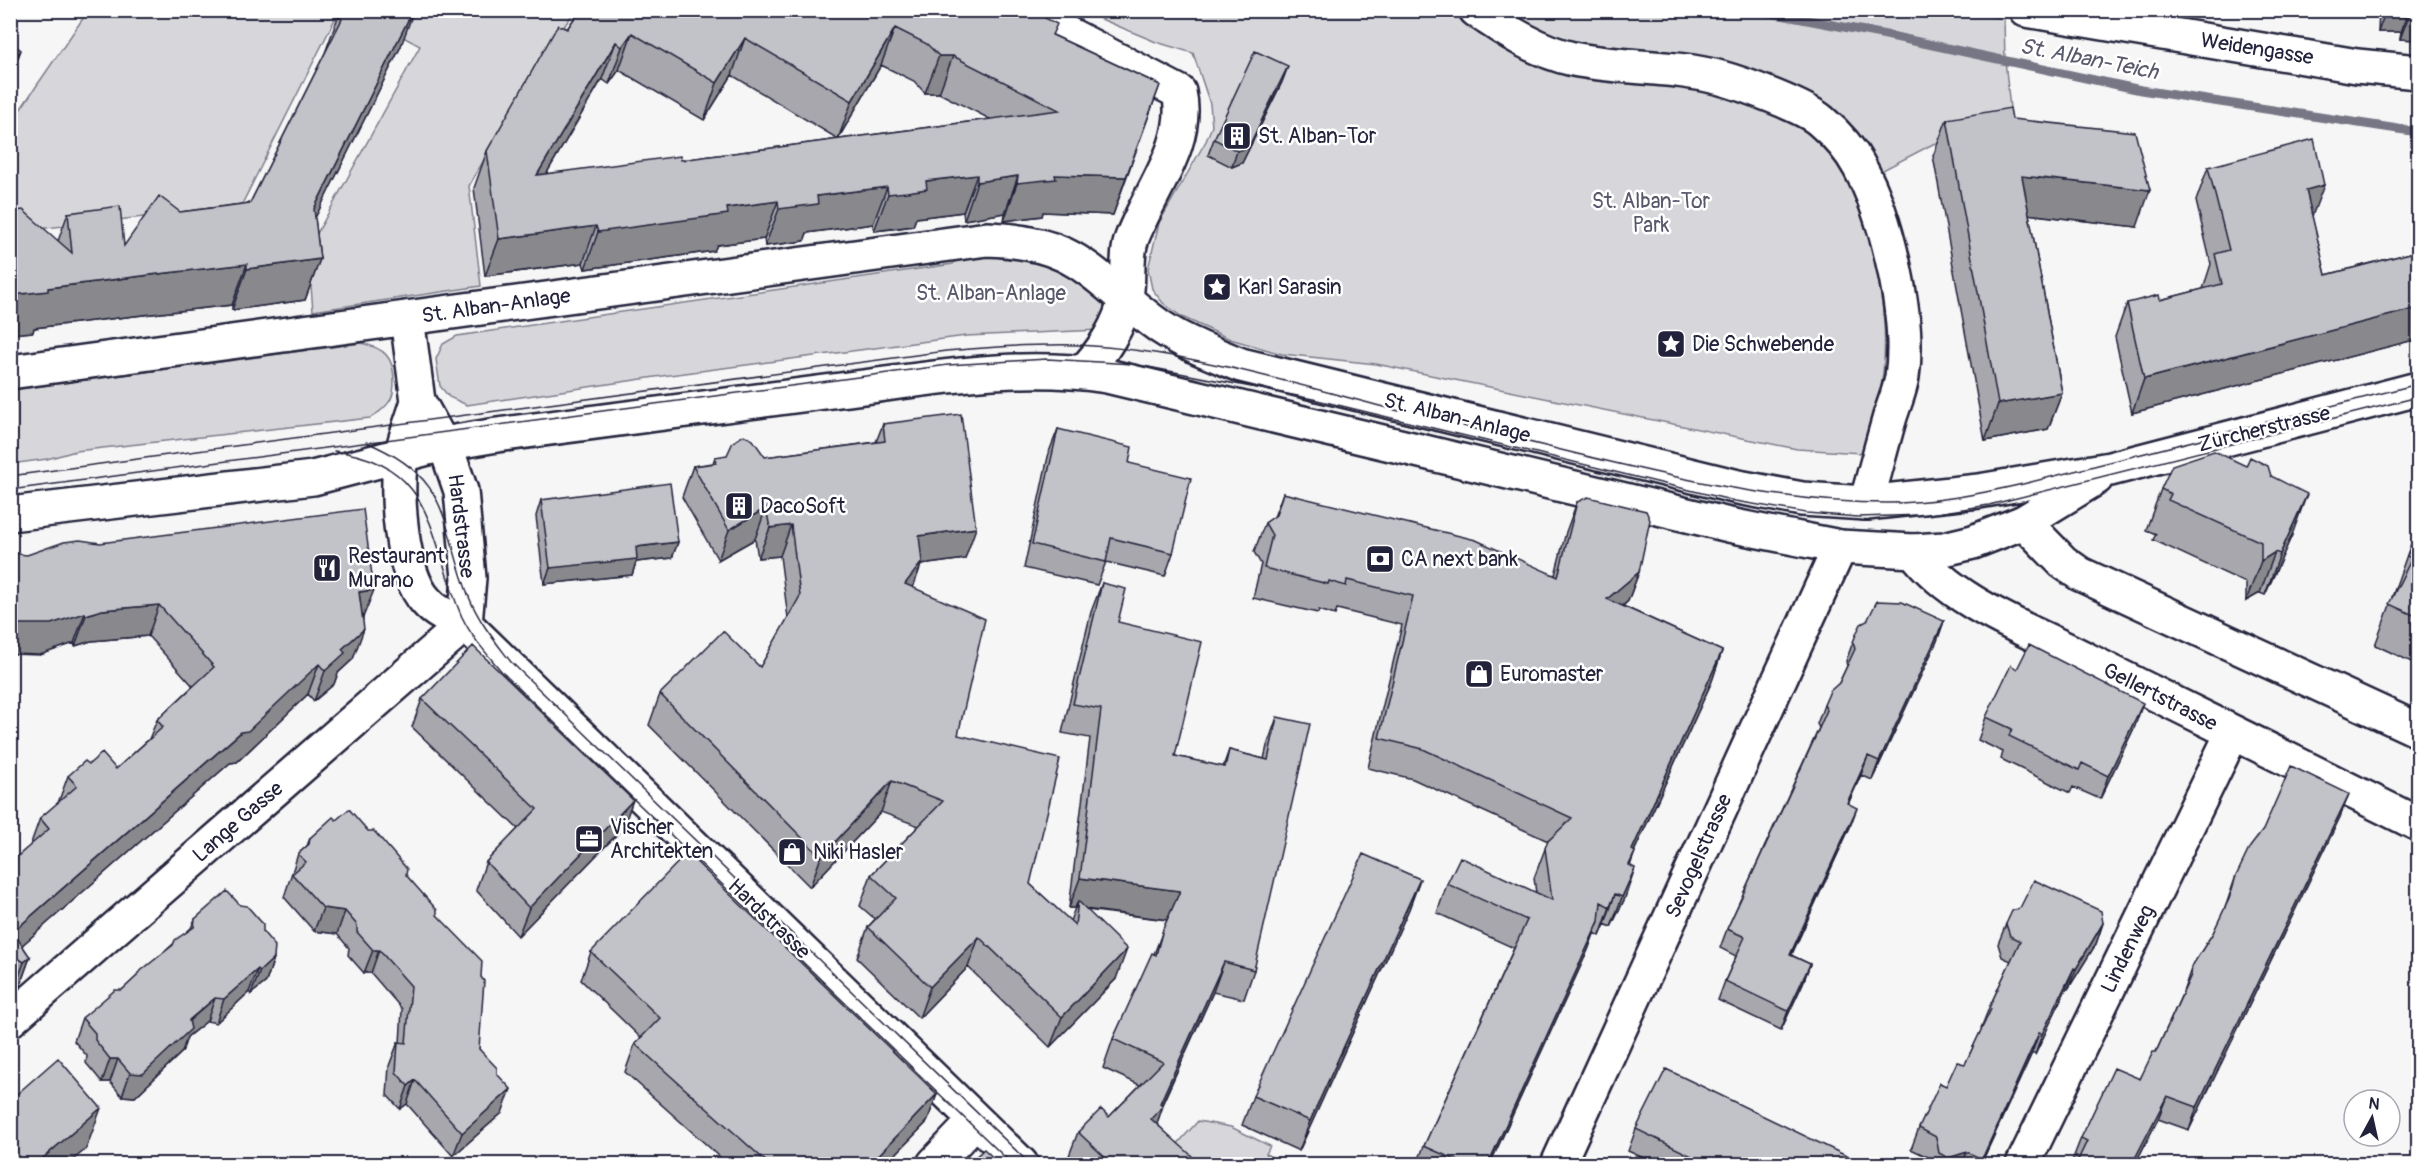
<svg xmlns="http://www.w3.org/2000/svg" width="2429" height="1175" font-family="Pangolin,sans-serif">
<rect width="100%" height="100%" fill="#f6f6f7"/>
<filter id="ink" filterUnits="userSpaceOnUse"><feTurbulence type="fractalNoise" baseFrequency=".0167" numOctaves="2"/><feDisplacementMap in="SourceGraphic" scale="12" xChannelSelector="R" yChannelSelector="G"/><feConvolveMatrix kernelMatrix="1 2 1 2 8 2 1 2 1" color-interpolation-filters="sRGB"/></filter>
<g filter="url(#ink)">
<path fill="#d7d7db" stroke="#7c7c8b" stroke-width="1.5" d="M1213,10C1264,19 1312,15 1363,10L1964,11L2004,19L2005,60L2012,128L1933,144L1854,185C1883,276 1902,363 1861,453L1797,449L1376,364L1282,354L1230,339L1182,317L1163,303L1152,289L1148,269L1159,223L1206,141L1212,126L1210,104L1193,53L1156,42L1082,11Z
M88,11H339L241,206L11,232V123Z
M355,11H575L548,49L469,186L481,286L313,311L308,250L420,46Z
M991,251L1057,265L1104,301V317L1100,330L966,336L662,376L467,405L449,397L440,386L436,359L443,344L457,336L953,264L960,254Z
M361,343C384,348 394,357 394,381C394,387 394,393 391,399C386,408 378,413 370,418L76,451L47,459L11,464V390Z
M1198,1121L1231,1127L1270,1146L1266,1154L1283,1164H1172L1165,1158Z"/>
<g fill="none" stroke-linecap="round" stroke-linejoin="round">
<path stroke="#767685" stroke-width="9" d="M1754,10L1886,35L2141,90L2418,132"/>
<g stroke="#22223b" stroke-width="38">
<path id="minor" d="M1022,10L1179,92C1191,143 1149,192 1132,238C1125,256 1130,278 1126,297C1120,325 1103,352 1083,372
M1476,10C1506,31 1537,51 1573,59C1622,69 1673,65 1721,78C1743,84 1806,107 1821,121C1835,133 1850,149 1859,166C1887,216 1911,319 1902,377C1900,391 1893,406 1889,420C1881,448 1874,476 1866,503
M2026,10L2357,66L2418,72
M407,318L418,401L449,456L461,491L469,578L465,624
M418,401C413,419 404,439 401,458C395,493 401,574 426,601C436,613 450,618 465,624L1021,1164
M2024,522L2063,562L2080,574L2418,730
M1914,551C1952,603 2029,630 2085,659C2196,715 2307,770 2418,824
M10,1020L465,624
M934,1164L975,1121
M1558,1164L1840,547
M2023,1164L2232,734"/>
</g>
<g stroke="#22223b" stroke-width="38">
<path id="major" d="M10,372L987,239C1075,242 1087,271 1151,320C1178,341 1209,352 1241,365L1738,487L1802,499L1866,503L1979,491L2110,469L2418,389
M10,514L313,478L443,444L497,435C611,420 726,405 840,390C927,379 1019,362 1107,376L1729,525L1840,547L1914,551L1944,549L1973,542L2024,522L2096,478"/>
</g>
<use href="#minor" stroke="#fff" stroke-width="33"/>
<use href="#major" stroke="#fff" stroke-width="33"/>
<path stroke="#22223b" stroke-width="1.5" d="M1463,426C1603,459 1743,502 1888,503C1934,503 1979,494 2023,484L2418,384
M366,442C453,478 440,523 469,597C479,622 495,641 511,662L1030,1164
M334,451C438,463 429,543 462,617C472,638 488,655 503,673L1012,1164
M10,476L946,351C990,347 1034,344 1078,345C1186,350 1294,384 1399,411
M10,490L948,365L1047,359L1133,364L1313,399L1735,501L1806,513L1858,517L1924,515L1989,505L2418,397"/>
</g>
<path fill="#a7a7ad" stroke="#22223b" stroke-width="1.5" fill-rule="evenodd" d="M580,10L1053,35L1160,85L1113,215L1043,212L1042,216L1004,221L1005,213L964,220L963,212L916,218L913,226L893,229L874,231L873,224L807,233L804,241L765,246L764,239L717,245L714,251L585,269L583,263L485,276L474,188L487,151L567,29ZM881,65L914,81L925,93H939L990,119L681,160L546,174L602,79L609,84L619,70L704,120L732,75L838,139Z
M2379,10H2418V40L2400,39L2401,32H2378Z
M338,17L401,46L315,218L320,259L305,300L232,310V305L143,315L34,328L33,332L10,334V212L58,241L68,213L124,246L180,212L250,203L325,53Z
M1288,66L1282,82L1242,163L1232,167L1208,155L1214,139Z
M1947,119H2012L2137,227L2029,214L2062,393L2048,429L1985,441L1933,156Z
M2208,167L2312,217L2326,275L2418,251V339L2132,413L2115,337L2127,303L2160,300L2203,289L2211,264L2196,201Z
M883,424L965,559L921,565L913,588L958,735L1030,884L1070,921L1075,908H1069L1090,738L1062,733L1091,612L1102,583L1175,756L1223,767L1229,750L1264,759L1267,746L1277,717L1254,970L1244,999L1213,992L1162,1105L1157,1124L1197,1164H1071L1067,1161L1078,1132L1109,1117L1140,1085L1103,1068L1113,1039L1154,954L1167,920L1086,910L1116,979L1050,1047L968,967L919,1018L857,958L868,927L875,919L860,906L871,875L919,826L881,812L810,887L649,725L660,694L760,667L788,618L780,556L758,558L755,539L718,560L682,497L693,466L713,463L715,457H765L876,442Z
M1058,429L1129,463L1173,553L1165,576L1106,562L1097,585L1024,568L1049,452Z
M2246,466L2271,476L2292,535L2265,595L2260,593L2246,601V583L2153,540L2156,534L2146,530L2161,489Z
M1283,493L1555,575L1566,532L1577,502L1639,572L1628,601L1623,606L1722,651L1712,681L1634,852H1635L1630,866L1625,898L1611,927L1605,924L1600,936L1594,933L1588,950L1490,1164H1417L1424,1146L1514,948L1437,913L1447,884L1536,893L1534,878L1548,841L1413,779L1368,768L1402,625L1337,609L1335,615L1319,610L1318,613L1253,598L1261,564L1254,552L1265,523L1274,517Z
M541,500L678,542L672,558L636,562L632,575L544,584L536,516Z
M2418,524V665L2375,645L2393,597H2392Z
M10,553L363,619L353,659L338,673L334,684L314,701L308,694L237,762L230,763L22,945L30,957L19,988L13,993L10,991V861H12L30,846L40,818L58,803L68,776L89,764L116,769L149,739L157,720L193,686L148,636L91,641L75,646L74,643L40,655Z
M1944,621L1937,641L1872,780L1861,775L1848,804L1850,827L1791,955L1810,964L1803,983L1781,1030L1718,1000L1725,981L1736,956L1720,948L1727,929L1819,728L1817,724L1824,705L1839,683L1847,666L1846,661L1853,642Z
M422,699L623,828L518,936L476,890L486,862L518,829L412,727Z
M1986,717L2135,726L2100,799L2073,787L2070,793L2001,759L2003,752L1978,740Z
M2340,817L2189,1130L2158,1119L2135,1164H2076L2077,1163L2072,1161L2081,1138L2140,1079L2156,1052L2183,992L2192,966L2213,933L2225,908L2236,876Z
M310,838L406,875L437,915L481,977L479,1049L497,1074L502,1113L453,1156L407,1104L400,1109L387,1095L389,1066L398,1042L400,1043L402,1009L371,973H364L348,955L349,948L337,934L314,931L284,897L298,854L307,846Z
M1420,879L1409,909L1299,1151L1242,1125L1253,1096Z
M195,919L263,932L274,958L266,982L251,994L249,992L216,1023L207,1021L187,1037L182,1052L135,1097L122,1096L110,1082H102L86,1063L87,1056L74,1041L82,1018L122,990L191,928Z
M2103,923L2096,944L2068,989H2066L2035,1055L2032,1053L1981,1164H1930L1928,1157L1911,1149L1919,1128L1946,1086L1965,1064L1982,1029L1981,1028L1989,1008L2011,961L2002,957L1998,944L2006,924Z
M591,952L937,1094L927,1122L886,1164H728L625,1072L635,1044L641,1038L581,980Z
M1636,1129L1863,1164H1657L1628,1151Z"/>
<path fill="#88888d" stroke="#22223b" stroke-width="1.5" d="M17,10H21L10,24V20Z
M413,10H414L401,46L299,250L314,209Z
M2242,10H2267L2266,13L2242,12Z
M2386,10H2409L2401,32H2378Z
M2411,10H2418V40L2400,39Z
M895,28L881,65L838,139L852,101Z
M632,33L619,70L609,84L622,47Z
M745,38L732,75L704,120L717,83Z
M616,42L602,79L524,212L537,175Z
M21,50L18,58L10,67V63Z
M939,56H953L939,93H925Z
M1288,66L1282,82L1242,163L1232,167L1237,151Z
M977,175L963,212L916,218L913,226L874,231L888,194L926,181Z
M1055,175L1126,177L1113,215L1043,212L1042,216L1004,221L1017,183Z
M1018,176L1005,213L964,220L977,182Z
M2022,176L2150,190L2137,227L2009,212Z
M2324,185L2311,219L2306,190Z
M887,187L873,224L807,233L804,241L765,246L779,209L817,196Z
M778,201L764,239L717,245L714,251L585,269L598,232L727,208Z
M596,226L583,263L485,276L499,239Z
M320,259L305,300L232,310L247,269Z
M247,264L232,305L143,315L34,328L33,332L10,334V303L13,295L48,288L158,274Z
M2418,308V339L2132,413L2144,379Z
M2062,393L2048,429L1985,441L1998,404Z
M2307,494L2292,535L2265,595L2280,554Z
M766,508L755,539L718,560L729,530Z
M791,525L780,556L758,558L770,528Z
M976,528L965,559L921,565L911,592L905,584L919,536Z
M678,542L672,558L636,562L632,575L544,584L550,568L636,547Z
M2275,552L2260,593L2246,601L2261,561Z
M1639,572L1628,601L1597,629L1607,599Z
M374,590L362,620L359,592Z
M159,605L148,636L91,641L75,646L86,615L102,610Z
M85,613L74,643L40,655L10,654V625Z
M1944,621L1937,641L1872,780L1879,761Z
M364,629L353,659L338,673L334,684L314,701L325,671L342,649Z
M1722,651L1712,681L1621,880L1632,850Z
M319,664L308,694L237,762L230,763L12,954L13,932Z
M2143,703L2135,726L2100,799L2108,776Z
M1868,756L1861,775L1840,822L1847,803Z
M892,781L881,812L810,887L821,857Z
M2349,794L2340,817L2189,1130L2197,1107Z
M633,800L623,828L518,936L529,908Z
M1857,808L1850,827L1783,974L1790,955Z
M1635,868L1625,898L1611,927L1622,897Z
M1080,878L1180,891L1169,920L1077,908L1078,901L1075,908H1069Z
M1420,879L1409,909L1299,1151L1310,1121Z
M1615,894L1605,924L1600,936L1610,907Z
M323,908L345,911L337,934L314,931Z
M1599,921L1588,950L1490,1164H1488Z
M2103,923L2096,944L2068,989L2076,969Z
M979,937L968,967L919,1018L930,987Z
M1127,949L1116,979L1050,1047L1062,1017Z
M373,950H379L371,973H364Z
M30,957L19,988L13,993L24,962Z
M274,958L266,982L251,994L260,971Z
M1224,962L1213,992L1159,1110L1163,1106L1153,1135L1151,1119L1160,1103Z
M1810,964L1803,983L1781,1030L1788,1011Z
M2074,968L2066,989L2035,1055L2042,1034Z
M258,969L249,992L216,1023L224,999Z
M215,998L207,1021L187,1037L182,1052L135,1097L122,1096L130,1073Z
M2039,1033L2032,1053L1981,1164H1980Z
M110,1059H118L110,1082H102Z
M415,1080L407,1104L400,1109L408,1086Z
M511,1089L502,1113L453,1156L462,1133Z
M937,1094L927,1122L886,1164H870Z
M2167,1096L2158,1119L2135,1164H2131Z
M101,1108L86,1149L68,1164H36Z
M1967,1152L1962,1164H1946L1948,1158Z"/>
<path fill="#c2c2c9" stroke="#22223b" stroke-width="1.5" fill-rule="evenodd" d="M10,10H17L10,20Z
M341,10H413L314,209L320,259L247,269V264L158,274L48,288V291L13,295L14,303L10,304V212L23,210L72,253L68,213L120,206L124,246L159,196L180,212L250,203L342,19L338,17Z
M580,10H1030L1057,24L1052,35L1160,85L1126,177L1055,175L1056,179L1017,183L1018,176L977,182V175L926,181L927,189L907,192L888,194L887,187L817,196L818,204L779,209L778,201L727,208L728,214L598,232L596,226L499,239L487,151L558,25L567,29ZM895,28L927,44L939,56H953L1059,110L681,160L680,156L537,175L616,42L622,47L632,33L717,83L745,38L852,101Z
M10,42L21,50L10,63Z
M1255,51L1288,66L1248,148L1237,151L1214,139Z
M2010,108L2012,119L2135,132L2150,190L2022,176L2062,393L1998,404L1947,119Z
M2314,139L2324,185L2306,190L2326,275L2418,251V308L2144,379L2127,303L2159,295L2160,300L2222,284L2215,254L2229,250L2208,167Z
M961,414L976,528L919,536L922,562L905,584L985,619L958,735L1060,759L1030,884L1075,925L1078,901L1127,949L1062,1017L979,937L930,987L868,927L896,898L871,875L943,801L892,781L821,857L660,694L723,631L760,667L800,596L791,525L770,528L766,508L729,530L693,466L716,463L715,457L727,455L733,442L744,435L753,440L765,457L885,441L883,424Z
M1058,429L1132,447L1129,463L1191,478L1173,553L1111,538L1106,562L1032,544Z
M2214,451L2246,466L2250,457L2268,466L2271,476L2307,494L2280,554L2275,552L2261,561V542L2168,500L2171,494L2161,489L2172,465Z
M670,483L678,542L636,547L637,559L550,568L541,500Z
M1283,493L1476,540L1558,577L1577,502L1588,497L1646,511L1650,520L1639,572L1607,599L1722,651L1632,850L1635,852L1629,865L1635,868L1622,897L1615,894L1610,907L1601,902L1599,921L1488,1164H1465L1424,1146L1527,920L1447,884L1460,857L1552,900L1545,848L1548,841L1572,818L1423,749L1379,738L1413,596L1347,580L1346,586L1329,581L1328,584L1264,568L1272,535L1265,523L1276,515Z
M363,509L374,590L359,592L364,629L342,649L345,653L325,671L319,664L248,731L241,732L13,932L30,957L24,962L10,953V861H12L49,829L40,818L77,786L68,776L85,761L89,764L102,753L116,769L163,727L157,720L214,667L159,605L102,610L86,615L85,613L51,624H15L10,625V553L27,555L64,542L80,540L100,543Z
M2418,531V617L2389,604L2412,558L2407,556Z
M1102,583L1126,589L1118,622L1202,642L1175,756L1225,767L1229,750L1268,760L1277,717L1310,724L1254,970L1224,962L1160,1103L1163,1106L1151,1119L1192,1156L1190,1158L1197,1164H1112L1078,1132L1101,1109L1109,1117L1163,1062L1113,1039L1152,953L1156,955L1163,929L1180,891L1080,878L1101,709L1073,704Z
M1877,601L1902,602L1944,621L1879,761L1868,756L1847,803L1857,808L1790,955L1810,964L1788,1011L1725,981L1745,937L1727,929L1814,740L1827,710L1824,705L1830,691L1839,683L1855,649L1853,642L1857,632L1861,624L1867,621Z
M2029,645L2143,703L2108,776L2082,763L2079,770L2009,736L2012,729L1986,717L2011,665L2017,669Z
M473,646L633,800L529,908L486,862L537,809L422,699Z
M2291,766L2349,794L2197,1107L2167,1096L2132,1164H2076L2087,1141L2081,1138L2114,1068L2140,1079L2153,1052H2156L2191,975L2192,966L2213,933L2229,899L2236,876L2250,847L2263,830Z
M349,809L368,831H374L382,840L407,869L406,875L437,910V915L482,961L481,977L484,981L479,1049L497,1068V1074L511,1089L462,1133L415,1080L408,1086L396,1072L398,1042L406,1043L411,986L379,950H373L357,932V925L345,911L323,908L292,874L306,862L298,854L309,844L310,838L333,817L336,820Z
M687,853L937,1094L870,1164H769L635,1044L660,1018L591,952Z
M1363,854L1420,879L1310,1121L1253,1096Z
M2034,880L2101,911L2103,923L2076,969L2074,968L2042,1034L2039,1033L1982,1159L1967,1152L1948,1158L1939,1153L1936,1137L1919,1128L1940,1083L1946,1086L1957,1062L1965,1064L1991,1009L1989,1008L2020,941L2010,936L2006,924L2012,911L2020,908Z
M227,891L240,905L247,906L263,924V932L275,946L274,958L260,971L258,969L224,999L215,998L189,1020L191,1029L143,1074L130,1073L118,1059H110L95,1040V1033L82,1018L115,990H122L136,977L138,973L173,945L175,940L194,927L195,919Z
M58,1058L101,1108L36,1164H10V1100Z
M1666,1069L1863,1164H1708L1636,1129Z
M984,1149L1000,1164H968Z"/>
</g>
<defs>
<g id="building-square" transform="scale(1.5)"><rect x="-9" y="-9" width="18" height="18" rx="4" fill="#22223b" stroke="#fff"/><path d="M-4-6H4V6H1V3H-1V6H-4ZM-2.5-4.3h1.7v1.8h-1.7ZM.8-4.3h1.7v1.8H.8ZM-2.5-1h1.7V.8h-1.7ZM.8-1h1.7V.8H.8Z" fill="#fff"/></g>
<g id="sight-square" transform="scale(1.5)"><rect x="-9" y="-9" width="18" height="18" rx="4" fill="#22223b" stroke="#fff"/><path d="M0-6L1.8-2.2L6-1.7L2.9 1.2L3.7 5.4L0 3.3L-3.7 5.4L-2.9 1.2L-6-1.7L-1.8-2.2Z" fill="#fff"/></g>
<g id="bank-square" transform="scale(1.5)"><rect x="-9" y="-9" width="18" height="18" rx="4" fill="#22223b" stroke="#fff"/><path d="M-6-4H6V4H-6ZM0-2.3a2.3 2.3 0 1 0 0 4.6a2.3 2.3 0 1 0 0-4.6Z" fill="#fff"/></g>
<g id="restaurant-square" transform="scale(1.5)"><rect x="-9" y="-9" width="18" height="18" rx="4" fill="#22223b" stroke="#fff"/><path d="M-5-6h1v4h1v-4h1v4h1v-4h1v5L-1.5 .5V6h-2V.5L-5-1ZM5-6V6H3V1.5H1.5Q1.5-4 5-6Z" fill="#fff"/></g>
<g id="shop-square" transform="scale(1.5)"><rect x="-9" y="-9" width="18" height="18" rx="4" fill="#22223b" stroke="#fff"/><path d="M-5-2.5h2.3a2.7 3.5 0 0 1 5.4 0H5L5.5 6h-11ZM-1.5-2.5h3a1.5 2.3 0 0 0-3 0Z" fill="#fff"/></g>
<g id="office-square" transform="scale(1.5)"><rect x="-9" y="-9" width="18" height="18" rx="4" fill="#22223b" stroke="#fff"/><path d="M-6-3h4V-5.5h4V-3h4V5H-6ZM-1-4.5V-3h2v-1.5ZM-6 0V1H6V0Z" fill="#fff"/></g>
</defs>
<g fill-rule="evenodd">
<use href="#building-square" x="1237" y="136"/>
<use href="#sight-square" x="1217" y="287"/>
<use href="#sight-square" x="1671" y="344"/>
<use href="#building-square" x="739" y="506"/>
<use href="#bank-square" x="1380" y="559"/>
<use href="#restaurant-square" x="327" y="568"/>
<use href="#shop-square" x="1479" y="674"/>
<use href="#office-square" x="589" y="839"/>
<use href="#shop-square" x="792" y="852"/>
</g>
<g text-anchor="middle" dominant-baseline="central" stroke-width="5" stroke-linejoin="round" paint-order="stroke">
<g font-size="21" fill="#22223b" stroke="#fff">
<text transform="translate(2257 49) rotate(9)">Weidengasse</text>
<text transform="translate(496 306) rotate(-8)">St. Alban-Anlage</text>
<text transform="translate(1457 418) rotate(14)">St. Alban-Anlage</text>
<text transform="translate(2264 429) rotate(-14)">Zürcherstrasse</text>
<text transform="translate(461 526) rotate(83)">Hardstrasse</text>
<text transform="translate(2160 697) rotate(27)">Gellertstrasse</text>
<text transform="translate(238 822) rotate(-41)">Lange Gasse</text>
<text transform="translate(1699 856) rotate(-66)">Sevogelstrasse</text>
<text transform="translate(769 919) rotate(44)">Hardstrasse</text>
<text transform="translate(2128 949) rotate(-64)">Lindenweg</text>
</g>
<g font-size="21" fill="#22223b" stroke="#fff" text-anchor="start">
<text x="1258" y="136">St. Alban-Tor</text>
<text x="1238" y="287">Karl Sarasin</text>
<text x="1692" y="344">Die Schwebende</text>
<text x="760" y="506">DacoSoft</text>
<text x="348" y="556">Restaurant<tspan x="348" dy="24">Murano</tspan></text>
<text x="1401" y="559">CA next bank</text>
<text x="1500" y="674">Euromaster</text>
<text x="610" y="827">Vischer<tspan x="610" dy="24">Architekten</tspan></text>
<text x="813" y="852">Niki Hasler</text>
</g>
<g font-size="21" fill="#58586b" stroke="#fff">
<text x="1651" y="201">St. Alban-Tor<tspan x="1651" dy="24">Park</tspan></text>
<text x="991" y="293">St. Alban-Anlage</text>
</g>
<g font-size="22" font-style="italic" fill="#5a5a6d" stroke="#fff">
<text transform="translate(2089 59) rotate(11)">St. Alban-Teich</text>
</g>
</g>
<rect width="2429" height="1175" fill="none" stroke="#fff" stroke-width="36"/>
<rect x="18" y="18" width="2393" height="1139" fill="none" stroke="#22223b" stroke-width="2" filter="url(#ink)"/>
<g transform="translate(2372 1118) rotate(8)"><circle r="28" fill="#ffffff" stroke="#a7a7b1" stroke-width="1.5"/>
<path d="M0-4.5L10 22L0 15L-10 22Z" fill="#22223b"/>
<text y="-9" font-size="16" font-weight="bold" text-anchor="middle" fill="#22223b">N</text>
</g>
</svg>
